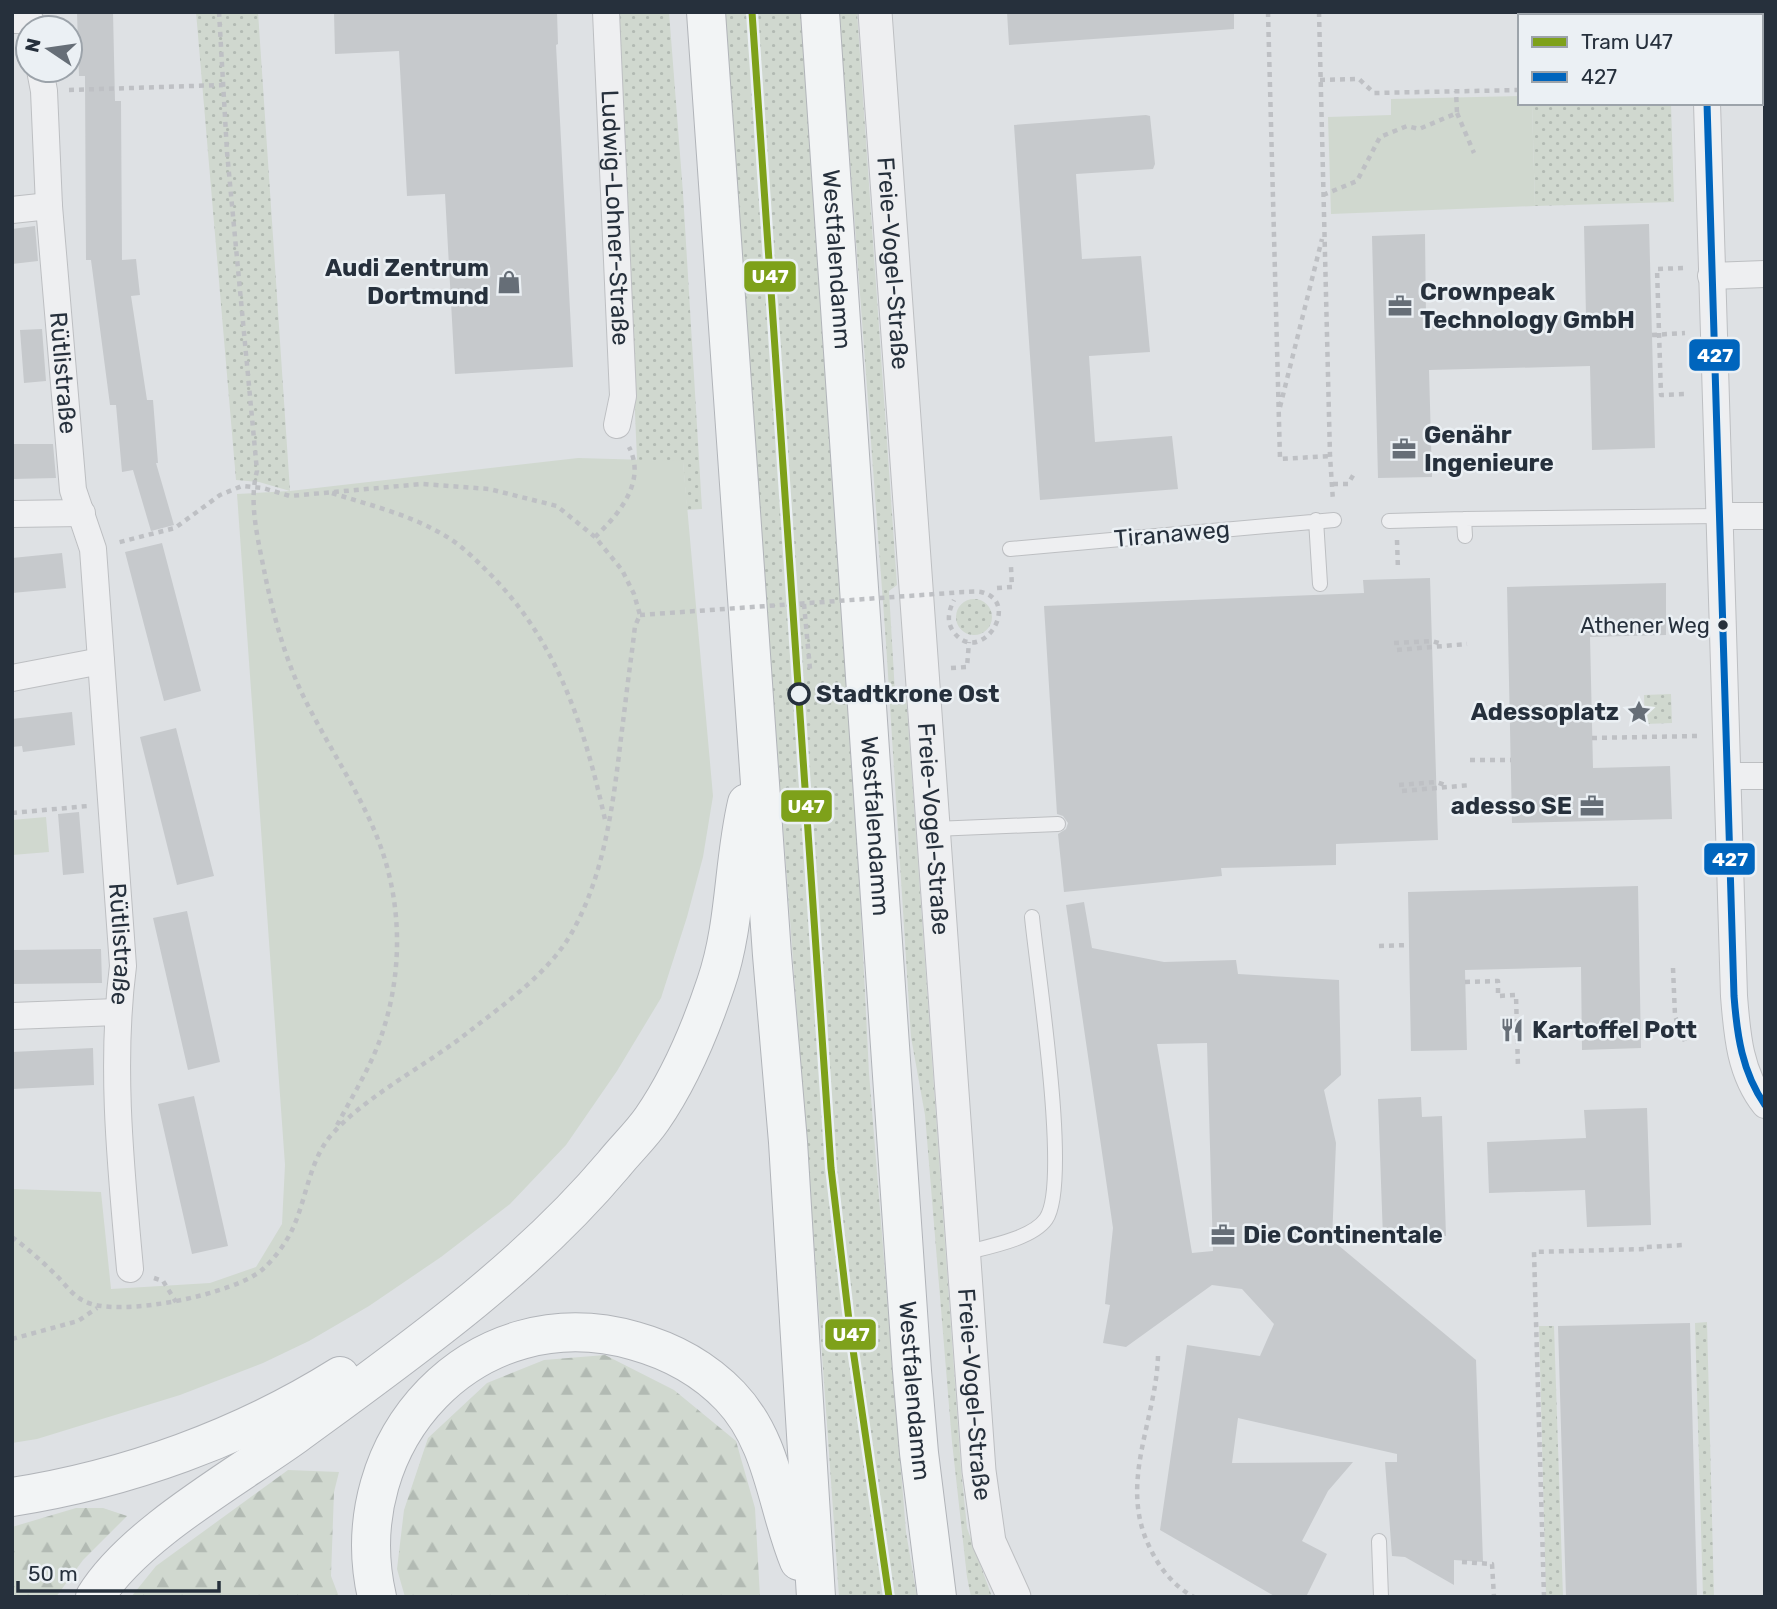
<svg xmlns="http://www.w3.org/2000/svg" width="1777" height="1609" font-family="Rubik,sans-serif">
<defs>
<pattern id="grass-dots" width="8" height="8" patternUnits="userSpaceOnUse" patternTransform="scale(1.75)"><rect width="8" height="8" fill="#d0d8cf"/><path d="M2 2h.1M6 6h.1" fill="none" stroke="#b2bab3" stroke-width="1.8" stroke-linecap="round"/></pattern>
<pattern id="forest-firs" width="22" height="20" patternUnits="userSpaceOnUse" patternTransform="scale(1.75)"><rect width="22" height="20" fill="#d0d8cf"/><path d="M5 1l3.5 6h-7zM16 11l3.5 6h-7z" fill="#b2bab3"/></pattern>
</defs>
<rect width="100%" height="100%" fill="#dee1e4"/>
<path fill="url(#grass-dots)" d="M196,12H258L290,491L259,482L236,480Z
M618,12H669L683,193L702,509L687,510L683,462L637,460Z
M723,12H801L852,735L869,1073L906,1532L917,1597H839C803,1068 760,541 723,12Z
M839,12H857L897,585L889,591L895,693H906L961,1468L967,1528L992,1597H971L967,1577L952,1442L925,1115L911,1037L886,643Z
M1532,103H1671L1674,202L1535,206Z
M956 617a18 18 0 1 1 36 0a18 18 0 1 1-36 0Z
M1671,694L1672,723L1645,724L1644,695Z
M1707,1322L1714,1597H1703L1695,1323Z
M1539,1326H1554L1563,1597H1546Z"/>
<path fill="url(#forest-firs)" d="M605,1355L674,1390L736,1441L755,1508L760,1597H405L397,1569L404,1510L428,1438L487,1383L544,1360Z
M288,1470L339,1472L334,1492L331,1576L339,1597H131L156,1566Z
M76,1508H103L127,1516L83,1560L56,1597H12V1527Z"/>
<path fill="#d0d8cf" d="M1520,96V103H1532L1535,206L1331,214L1328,117L1391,115V99Z
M578,458L683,461L713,796L703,857L687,917L661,998L617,1071L566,1145L510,1204L441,1257L369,1306L309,1341L263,1363L180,1395L37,1439L12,1443V1189L101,1192L111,1289L210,1283L256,1267L282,1224L285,1165L237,494L290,491Z
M46,817L49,852L12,855V820Z"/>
<path fill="#c6c9cc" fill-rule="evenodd" d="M77,12H113L115,101H121L122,260L136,259L140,295L131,296L147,400H153L158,463H156L174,525L151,531L133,470L122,472L116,405H110L91,260H86L85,76H79Z
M334,12H557L558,44L556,45L573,367L455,374L445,194L407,196L399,51L335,54Z
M1007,12H1234V29L1009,45Z
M1146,115L1150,116L1155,164L1153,169L1076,174L1082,259L1141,256L1150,352L1089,356L1095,442L1172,436L1178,489L1040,500L1014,125Z
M1649,224L1655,448L1592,450L1590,366L1429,370L1432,477L1378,478L1372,236L1425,234L1426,319L1586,315L1584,226Z
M35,226L38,261L12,264V229Z
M42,329L46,381L24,383L20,330Z
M12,444H53L56,478L12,479Z
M162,543L201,691L164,701L125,552Z
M62,553L66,588L12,593V558Z
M1430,578L1438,840L1336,844V865L1221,868L1222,876L1064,892L1058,834L1066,829L1068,823L1063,816L1057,814L1044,606L1364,593L1363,580Z
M1666,583V635L1590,637L1593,768L1670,766L1672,819L1512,823L1507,587Z
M72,712L75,745L23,752L22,746L12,747V719Z
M176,728L214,876L177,885L140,737Z
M79,812L84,873L63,875L58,814Z
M1638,886L1641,1048L1582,1050L1581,967L1465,970L1467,1050L1411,1051L1408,892Z
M1084,902L1092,948L1164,962L1236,960L1238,974L1339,980L1341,1075L1324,1090L1336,1143L1332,1240L1476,1360L1483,1562L1454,1560V1585L1405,1557L1392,1556L1385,1462H1397V1454L1238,1418L1232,1463L1353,1462L1328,1491L1302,1541L1327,1554L1306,1597H1276L1160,1530L1187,1345L1260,1356L1274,1324L1242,1289L1212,1285L1126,1347L1103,1343L1110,1305L1105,1304L1113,1228L1066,905ZM1207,1043L1213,1251L1192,1253L1157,1044Z
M187,911L220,1062L188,1070L153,918Z
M101,949L102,983L12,984V950Z
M93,1048L94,1085L12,1089V1052Z
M194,1096L228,1246L192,1254L158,1104Z
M1421,1097L1422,1117L1442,1116L1446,1236L1383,1238L1378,1099Z
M1647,1108L1651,1225L1587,1227L1585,1190L1489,1193L1487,1142L1586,1138L1584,1110Z
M1690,1323L1697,1597H1566L1558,1326Z"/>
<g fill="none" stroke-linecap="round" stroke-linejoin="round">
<g stroke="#bdbfc2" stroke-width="16">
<path id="service" d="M1316,520L1320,584
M1389,521L1464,519
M1465,536L1464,519L1719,516
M1010,549L1334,520
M934,829L1058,824
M964,1253C987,1247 1032,1239 1046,1219C1071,1183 1037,970 1032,917
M1379,1541L1381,1597"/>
</g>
<g stroke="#bdbfc2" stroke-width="28">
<g id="minor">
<path id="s1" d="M606,12L623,396L617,425"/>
<path d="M1705,12V16"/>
<path d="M12,20H30"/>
<path id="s2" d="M40,70L44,91L49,206L73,490L93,549L123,966C110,1066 121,1169 130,1269"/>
<path d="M1707,103L1734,996C1737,1035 1740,1074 1765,1105"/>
<path d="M12,210L49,206"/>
<path d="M1711,276L1765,274"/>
<path d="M12,514L82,513"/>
<path d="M1719,516H1765"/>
<path d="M12,678L101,661"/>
<path d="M1729,776H1765"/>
<path d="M12,1016L117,1012"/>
</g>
</g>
<g stroke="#bdbfc2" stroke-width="35">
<g id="tertiary">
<path id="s3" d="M875,12L979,1471L989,1542L1014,1597"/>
</g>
</g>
<g stroke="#b1b4b9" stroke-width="40">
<g id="trunk">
<path d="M706,12L772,955L788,1142L816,1597"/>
<path id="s4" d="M820,12L912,1371L919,1453L937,1597"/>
<path d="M12,1497C127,1479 241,1438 340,1376"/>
<path d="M95,1597C133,1535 235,1478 295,1435C407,1353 524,1271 614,1164C626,1149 641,1135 652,1119C679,1080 701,1028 716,983C736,925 733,862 747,803"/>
<path d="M377,1597C341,1441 475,1295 635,1341C671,1351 704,1369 730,1396C774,1442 776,1505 799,1561"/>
</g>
</g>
<path stroke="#bec0c4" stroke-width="4.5" stroke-dasharray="5 5" stroke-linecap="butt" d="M219,12L227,152L257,471C248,504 259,543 265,575C273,613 283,651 299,687C322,737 354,782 375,832C402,896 404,968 382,1034C371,1067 351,1098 335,1129
M1268,12L1280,459L1330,456
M1319,12L1330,456L1333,501
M1761,58H1765
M1320,80L1359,79L1374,93L1520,90
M69,90L223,85
M1457,113L1474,153
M1323,195L1357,181L1380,137L1407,126L1419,129L1457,113L1456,91
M1683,268L1657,269L1661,395L1687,394
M1652,335L1685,333
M1280,407L1322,239
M1333,484H1348L1355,472
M332,493C369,505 408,514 442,534C459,543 474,558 487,571C559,642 585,729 606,824
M595,537C618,515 647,482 629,447
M1397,540L1398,570
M997,588L1012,587L1011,567
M804,604L810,669
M1394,643L1432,641L1442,644
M1397,650L1467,644
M951,668L967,667L969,642
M1592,738L1698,736
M1470,760H1511
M1399,785L1436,782L1448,786
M1402,791L1471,785
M12,813L88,806
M1379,946L1409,945
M1673,968L1675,1016L1686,1044
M1465,982L1498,981V996L1516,995L1518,1068
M12,1237C28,1249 43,1262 57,1276C65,1284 73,1296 84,1301C117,1319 236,1294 263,1269C274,1259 286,1243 292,1230C307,1199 309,1158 334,1132C370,1093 429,1064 471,1030C506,1003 549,972 571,934C610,866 615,782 625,706C628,679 632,653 635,626L640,615L634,594L622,570L595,537L557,506L489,489L422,484L290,496L263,488L242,486L220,495L175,528L116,543
M154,1278L163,1281L176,1302
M12,1339L78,1321L97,1308
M1158,1356C1156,1422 1117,1485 1151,1550C1160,1569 1175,1587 1194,1597
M1462,1562L1492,1564L1494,1597
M1544,1597L1534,1252L1646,1249V1247L1684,1245"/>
<use href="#service" stroke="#eeeff1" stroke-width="14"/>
<use href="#minor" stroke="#eeeff1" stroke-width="26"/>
<use href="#tertiary" stroke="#eeeff1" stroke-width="33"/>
<use href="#trunk" stroke="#f2f4f5" stroke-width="38"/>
<path stroke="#bec0c4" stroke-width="4.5" stroke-dasharray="5 5" stroke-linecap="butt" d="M640,615L964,592C969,592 976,591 981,592C1024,602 979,669 953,631C946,621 949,610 954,600"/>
<g stroke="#ebf0f4" stroke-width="12">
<path id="bus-1" d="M1707,103L1734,996C1737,1035 1742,1072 1765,1105"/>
</g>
<use href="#bus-1" stroke="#0065bd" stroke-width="7"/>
<g stroke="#ebf0f4" stroke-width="12">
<path id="tram-1" d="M752,12L831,1168L850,1329L889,1597"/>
</g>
<use href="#tram-1" stroke="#7ea11a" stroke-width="7"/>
</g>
<defs>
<g id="shop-bare" transform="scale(1.89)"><path d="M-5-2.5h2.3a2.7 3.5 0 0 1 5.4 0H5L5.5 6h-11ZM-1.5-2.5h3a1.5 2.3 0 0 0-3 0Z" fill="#666e77" stroke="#ebf0f4" stroke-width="2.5" paint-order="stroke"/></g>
<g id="office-bare" transform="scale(1.89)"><path d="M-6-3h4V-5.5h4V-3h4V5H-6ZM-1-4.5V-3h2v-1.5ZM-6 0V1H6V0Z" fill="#666e77" stroke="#ebf0f4" stroke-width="2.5" paint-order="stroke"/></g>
<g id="sight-bare" transform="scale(1.89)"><path d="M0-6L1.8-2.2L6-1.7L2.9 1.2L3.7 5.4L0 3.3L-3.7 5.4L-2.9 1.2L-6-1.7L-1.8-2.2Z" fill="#666e77" stroke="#ebf0f4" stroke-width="2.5" paint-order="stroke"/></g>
<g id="restaurant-bare" transform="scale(1.89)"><path d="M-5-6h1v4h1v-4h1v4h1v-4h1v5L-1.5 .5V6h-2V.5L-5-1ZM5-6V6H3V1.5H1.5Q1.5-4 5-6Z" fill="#666e77" stroke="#ebf0f4" stroke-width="2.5" paint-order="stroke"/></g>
</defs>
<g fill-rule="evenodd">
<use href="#shop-bare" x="509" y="282"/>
<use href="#office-bare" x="1400" y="306"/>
<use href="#office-bare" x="1404" y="449"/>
<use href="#sight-bare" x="1639" y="712"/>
<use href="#office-bare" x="1592" y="806"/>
<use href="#restaurant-bare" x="1512" y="1030"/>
<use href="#office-bare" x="1223" y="1235"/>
</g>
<circle fill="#26303c" stroke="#ebf0f4" stroke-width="2.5" cx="1723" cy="625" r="6"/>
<circle fill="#ebf0f4" stroke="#26303c" stroke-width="3.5" cx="799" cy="694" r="10"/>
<g text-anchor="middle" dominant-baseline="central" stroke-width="5" stroke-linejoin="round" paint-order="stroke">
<g font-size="22" fill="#26303c" stroke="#ebf0f4" text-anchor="end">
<text x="1710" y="625">Athener Weg</text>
</g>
<g font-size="24" fill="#26303c" stroke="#ebf0f4">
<text stroke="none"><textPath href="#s1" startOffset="206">Ludwig-Lohner-Straße</textPath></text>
<text stroke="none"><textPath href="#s4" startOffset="248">Westfalendamm</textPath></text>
<text stroke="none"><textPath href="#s3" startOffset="252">Freie-Vogel-Straße</textPath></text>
<text stroke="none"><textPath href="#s2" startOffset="304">Rütlistraße</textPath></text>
<text transform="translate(1172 534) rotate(-5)">Tiranaweg</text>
<text stroke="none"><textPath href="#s4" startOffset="816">Westfalendamm</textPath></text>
<text stroke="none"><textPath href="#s3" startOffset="819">Freie-Vogel-Straße</textPath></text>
<text stroke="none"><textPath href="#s2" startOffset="880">Rütlistraße</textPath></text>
<text stroke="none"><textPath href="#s4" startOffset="1382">Westfalendamm</textPath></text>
<text stroke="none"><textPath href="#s3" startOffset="1386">Freie-Vogel-Straße</textPath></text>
</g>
<g font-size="24" font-weight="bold" fill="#26303c" stroke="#ebf0f4" text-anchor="start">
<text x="489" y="268" text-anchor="end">Audi Zentrum<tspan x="489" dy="28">Dortmund</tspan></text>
<text x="1420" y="292">Crownpeak<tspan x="1420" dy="28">Technology GmbH</tspan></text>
<text x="1424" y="435">Genähr<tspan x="1424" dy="28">Ingenieure</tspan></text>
<text x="1619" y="712" text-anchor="end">Adessoplatz</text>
<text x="1572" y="806" text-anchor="end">adesso SE</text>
<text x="1532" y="1030">Kartoffel Pott</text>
<text x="1243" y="1235">Die Continentale</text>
</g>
<g font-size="24" font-weight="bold" fill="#26303c" stroke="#ebf0f4" text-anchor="start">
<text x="816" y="694">Stadtkrone Ost</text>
</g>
</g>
<g stroke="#ebf0f4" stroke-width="2.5">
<rect x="743" y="260" width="54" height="33" rx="7" fill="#7ea11a"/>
<rect x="1688" y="338" width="53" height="34" rx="7" fill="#0065bd"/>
<rect x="780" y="789" width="53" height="34" rx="7" fill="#7ea11a"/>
<rect x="1703" y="842" width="53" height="34" rx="7" fill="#0065bd"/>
<rect x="824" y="1318" width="53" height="33" rx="7" fill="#7ea11a"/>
</g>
<g font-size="19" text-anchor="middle" font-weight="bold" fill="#fff">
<text x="770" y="283">U47</text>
<text x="1715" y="362">427</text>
<text x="806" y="813">U47</text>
<text x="1730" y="866">427</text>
<text x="851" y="1341">U47</text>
</g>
<rect width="1777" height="1609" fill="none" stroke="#26303c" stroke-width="28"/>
<rect x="1518" y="14" width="245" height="91" fill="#ebf0f4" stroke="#9ca3aa" stroke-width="2"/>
<rect x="1532" y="37" width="35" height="10" fill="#7ea11a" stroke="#9ca3aa" stroke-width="2"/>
<text x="1581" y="49" font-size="21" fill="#26303c">Tram U47</text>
<rect x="1532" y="72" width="35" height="10" fill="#0065bd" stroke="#9ca3aa" stroke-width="2"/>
<text x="1581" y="84" font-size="21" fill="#26303c">427</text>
<g transform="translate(49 49) rotate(283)"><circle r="33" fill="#ebf0f4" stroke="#9ca3aa" stroke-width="2"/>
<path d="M0-5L12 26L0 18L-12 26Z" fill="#666e77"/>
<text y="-10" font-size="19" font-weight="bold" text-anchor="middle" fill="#26303c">N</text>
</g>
<path d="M18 1581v10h201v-10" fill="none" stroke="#26303c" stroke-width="3.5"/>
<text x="28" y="1581" font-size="21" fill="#26303c" stroke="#ebf0f4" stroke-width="5" paint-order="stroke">50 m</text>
</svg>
